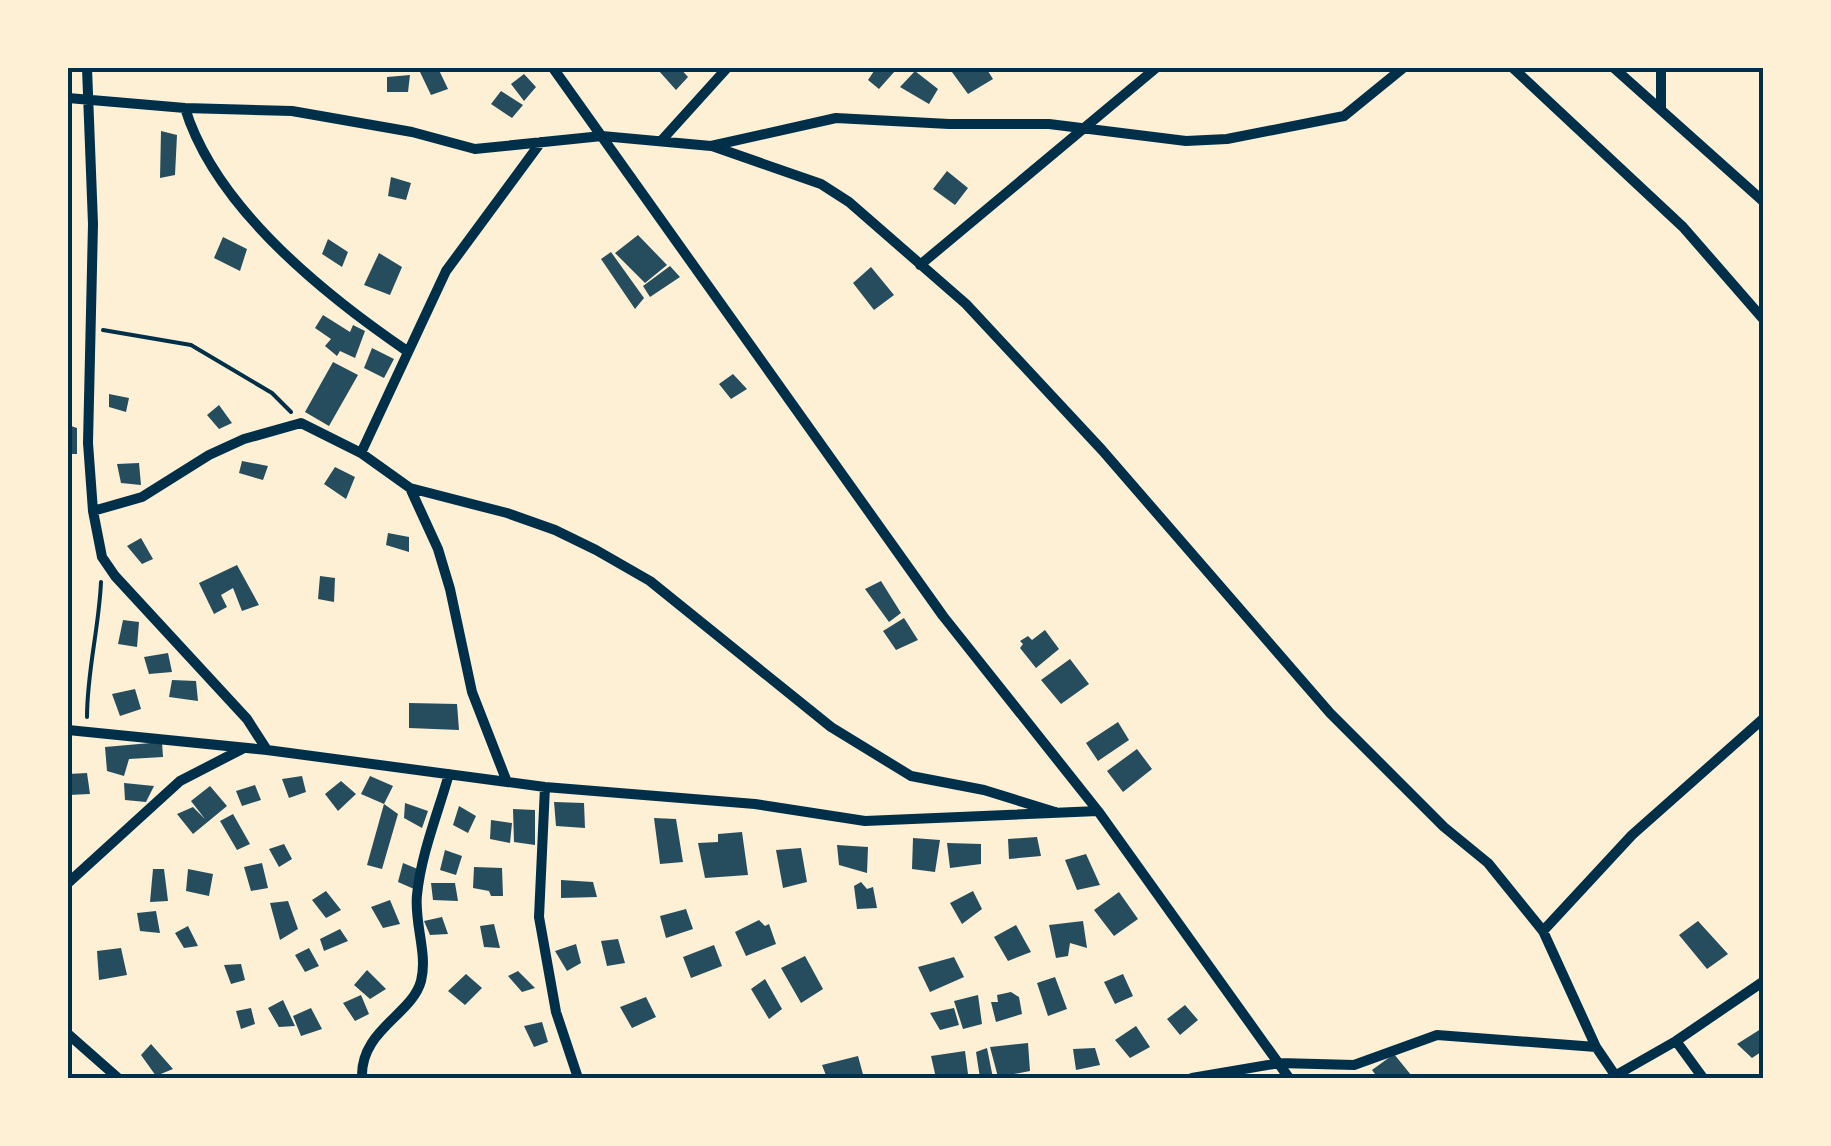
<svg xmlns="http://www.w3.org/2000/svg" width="1831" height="1146" font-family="Literata,serif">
<rect width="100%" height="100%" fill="#fdf0d5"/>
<path fill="#264d5e" d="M427,68H438L448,89L431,95L420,72Z
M663,68H680L688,77L676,90L659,71Z
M876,68L895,71L879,89L868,80Z
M949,68H986L993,79L968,94Z
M915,71L938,89L929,104L900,87Z
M524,74L536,87L524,101L511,84Z
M410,75L408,92H387V77Z
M501,91L523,105L512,118L491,104Z
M161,131L177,135L175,175L160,178Z
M947,171L968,188L955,205L933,189Z
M391,177L411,183L406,200L388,196Z
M638,235L667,265L645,283L615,253Z
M223,237L247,249L240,271L214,258Z
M328,239L348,252L342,267L322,254Z
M611,252L644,298L635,309L601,259Z
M379,253L402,267L390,295L364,285Z
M670,266L680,277L650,297L643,286Z
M871,267L894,295L874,310L853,283Z
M323,315L350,332L353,325L365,331L355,358L340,351L337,356L325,346L331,339L315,328Z
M372,348L394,359L384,378L364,368Z
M333,362L358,375L329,426L305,412Z
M733,374L747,389L731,399L719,384Z
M109,394L129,398L126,412L109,407Z
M219,405L232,423L219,429L207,415Z
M68,425L77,428V454H68Z
M242,461L268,466L263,480L239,473Z
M139,463L141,485L121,483L117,464Z
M335,467L355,477L346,499L324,484Z
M388,533L409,537V552L386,545Z
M141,538L153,559L142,564L127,546Z
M237,565L259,605L242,611L233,588L221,595L227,607L214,614L199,583Z
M320,576L335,578L334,602L318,599Z
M881,581L901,613L889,622L865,589Z
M904,618L918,640L896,650L883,631Z
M123,620L139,622L137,647L118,644Z
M1045,630L1059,649L1036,668L1020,648L1023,644L1020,641L1028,636L1032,640Z
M168,653L172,672L149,674L144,657Z
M1070,659L1089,684L1061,704L1041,680Z
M172,680L196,681L198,701L169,697Z
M135,689L141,709L120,716L112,694Z
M409,703L457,704L459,730L409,728Z
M1118,722L1129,740L1098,761L1086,743Z
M162,742L163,757L129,759L124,776L107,771L105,747Z
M1137,749L1152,769L1123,792L1107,771Z
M87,773L90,794L68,795V774Z
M302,776L306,792L289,798L282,779Z
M370,776L393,786L384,804L361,794Z
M341,781L356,794L338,811L325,794Z
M124,783L154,786L146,802L125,800Z
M255,785L261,800L242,806L236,791Z
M210,786L227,806L193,834L177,814L193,807L205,819L191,801Z
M554,802L584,803L585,828L556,826Z
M405,803L428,811L422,828L404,818Z
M384,804L398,814L382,869L367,865Z
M459,806L476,816L468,833L453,825Z
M513,809L535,810V845L514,842Z
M233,814L250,844L237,850L220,821Z
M654,818L676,819L683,862L660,864Z
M491,820L512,823L510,843L490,839Z
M742,832L748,875L705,878L698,843L718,842V834Z
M1037,837L1041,856L1009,859L1008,839Z
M913,838L940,840L935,872L912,869Z
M947,843L981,844V864L950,868Z
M284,844L292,859L279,867L269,849Z
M837,845L868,847L867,873L839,865Z
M801,848L807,882L783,888L776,850Z
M445,850L462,856L456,875L440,870Z
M1086,854L1100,885L1077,890L1065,860Z
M262,863L268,888L251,891L244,867Z
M403,863L420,870L414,889L398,882Z
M474,867L502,868L503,896H491L489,891L473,888Z
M153,869H164L168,901L150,902Z
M188,869L213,874L209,896L186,891Z
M561,880L593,882L597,897L561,898Z
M861,882L867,889L873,887L877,908L857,909L854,886Z
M431,883H455L458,901L433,900Z
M326,891L341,910L326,918L312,900Z
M973,891L982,909L962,924L950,903Z
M1119,892L1138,919L1114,936L1094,910Z
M390,900L400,924L383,928L371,907Z
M288,901L298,929L280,940L270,903Z
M686,909L693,929L666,938L660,916Z
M156,911L160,933L140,931L137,913Z
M442,917L448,934L430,935L424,921Z
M759,920L765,926L769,924L776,944L746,956L735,932Z
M1083,921L1087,948L1070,943L1068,956L1056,958L1049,925Z
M1698,921L1728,954L1707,969L1679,935Z
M494,924L500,948L484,947L480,926Z
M1016,925L1031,952L1008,961L994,937Z
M188,926L198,946L184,948L175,933Z
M340,929L348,941L324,951L320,939Z
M618,939L625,963L607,966L601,941Z
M576,944L581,963L567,971L555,951Z
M714,945L722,966L691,978L683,957Z
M121,948L127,975L99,980L97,951Z
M309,948L319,966L305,972L295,955Z
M805,956L823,989L801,1003L781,968Z
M954,957L964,977L930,992L918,967Z
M241,964L245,980L231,984L224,965Z
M367,970L386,989L370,999L354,985Z
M518,971L535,988L522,992L508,976Z
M466,974L482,988L465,1005L448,991Z
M1123,974L1133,996L1115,1004L1104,982Z
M1055,977L1067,1009L1048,1016L1037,983Z
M765,979L782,1009L769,1019L751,989Z
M1011,992L1019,997L1022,1014L996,1022L991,1002H998L997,995Z
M361,995L369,1014L355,1021L343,1003Z
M978,995L982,1024L963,1029L954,1001Z
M646,997L656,1017L632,1028L620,1007Z
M283,1000L295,1026L279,1027L268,1008Z
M1185,1005L1198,1020L1180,1035L1167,1019Z
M251,1008L255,1024L241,1029L236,1011Z
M311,1008L322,1029L301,1036L293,1016Z
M954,1008L959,1025L940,1030L930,1013Z
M542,1022L548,1042L534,1047L524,1026Z
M1136,1026L1150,1047L1130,1058L1115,1040Z
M1764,1027V1050L1752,1058L1737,1044Z
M1028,1043L1030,1071L998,1077L990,1047Z
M151,1044L173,1069L156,1076L141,1055Z
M987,1048L993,1078H980L976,1052Z
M1095,1048L1100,1065L1076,1070L1073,1049Z
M965,1051L968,1074L936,1078L931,1056Z
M1394,1054L1411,1075L1407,1078H1378L1372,1070Z
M858,1056L864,1078H827L822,1065Z"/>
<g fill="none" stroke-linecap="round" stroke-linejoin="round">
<path stroke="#003049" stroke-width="4" d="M103,330L191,345L272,393L291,412
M87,717C87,671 99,628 101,582"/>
<path stroke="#003049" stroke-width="10" d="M87,68L93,224L88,443L93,511L102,557L115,576L247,719L267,750
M553,68L943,616L1098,811L1289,1078
M1513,68L1683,227L1764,320
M1614,68L1764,202
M68,98L185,108L292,111L412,132L475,149L602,136L711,146L836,118L949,124H1049L1186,141L1227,139L1344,116L1403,68
M185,108C215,207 325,295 407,351
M1661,109V68
M661,141L727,68
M712,146L821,184L849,202L966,304L1102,450L1330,713L1444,827L1488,863L1543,931L1596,1047L1615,1075
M920,265L1156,68
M361,453L446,271L541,142
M410,488L438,549L450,589L472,692L507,782
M93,511L142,497L209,455L244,439L301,423L361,453L410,488L507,513L555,530L596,550L650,581L831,727L911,776L984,790L1055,812
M68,730L267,750L545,787L755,804L865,821L1098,811
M545,787L539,917L556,1012L578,1078
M68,883L180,781L244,748
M1543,931L1632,835L1764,718
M68,1034L118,1078
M1676,1041L1703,1078
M362,1078C360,1030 412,1015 421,981C428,954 414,923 417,895C421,854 438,813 449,774
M1192,1078L1279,1063L1354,1065L1437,1035L1596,1047
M1611,1078L1676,1041L1764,981"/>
</g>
<rect width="1831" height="1146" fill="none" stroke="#fdf0d5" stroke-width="140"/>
<rect x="70" y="70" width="1691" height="1006" fill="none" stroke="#003049" stroke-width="4"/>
</svg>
